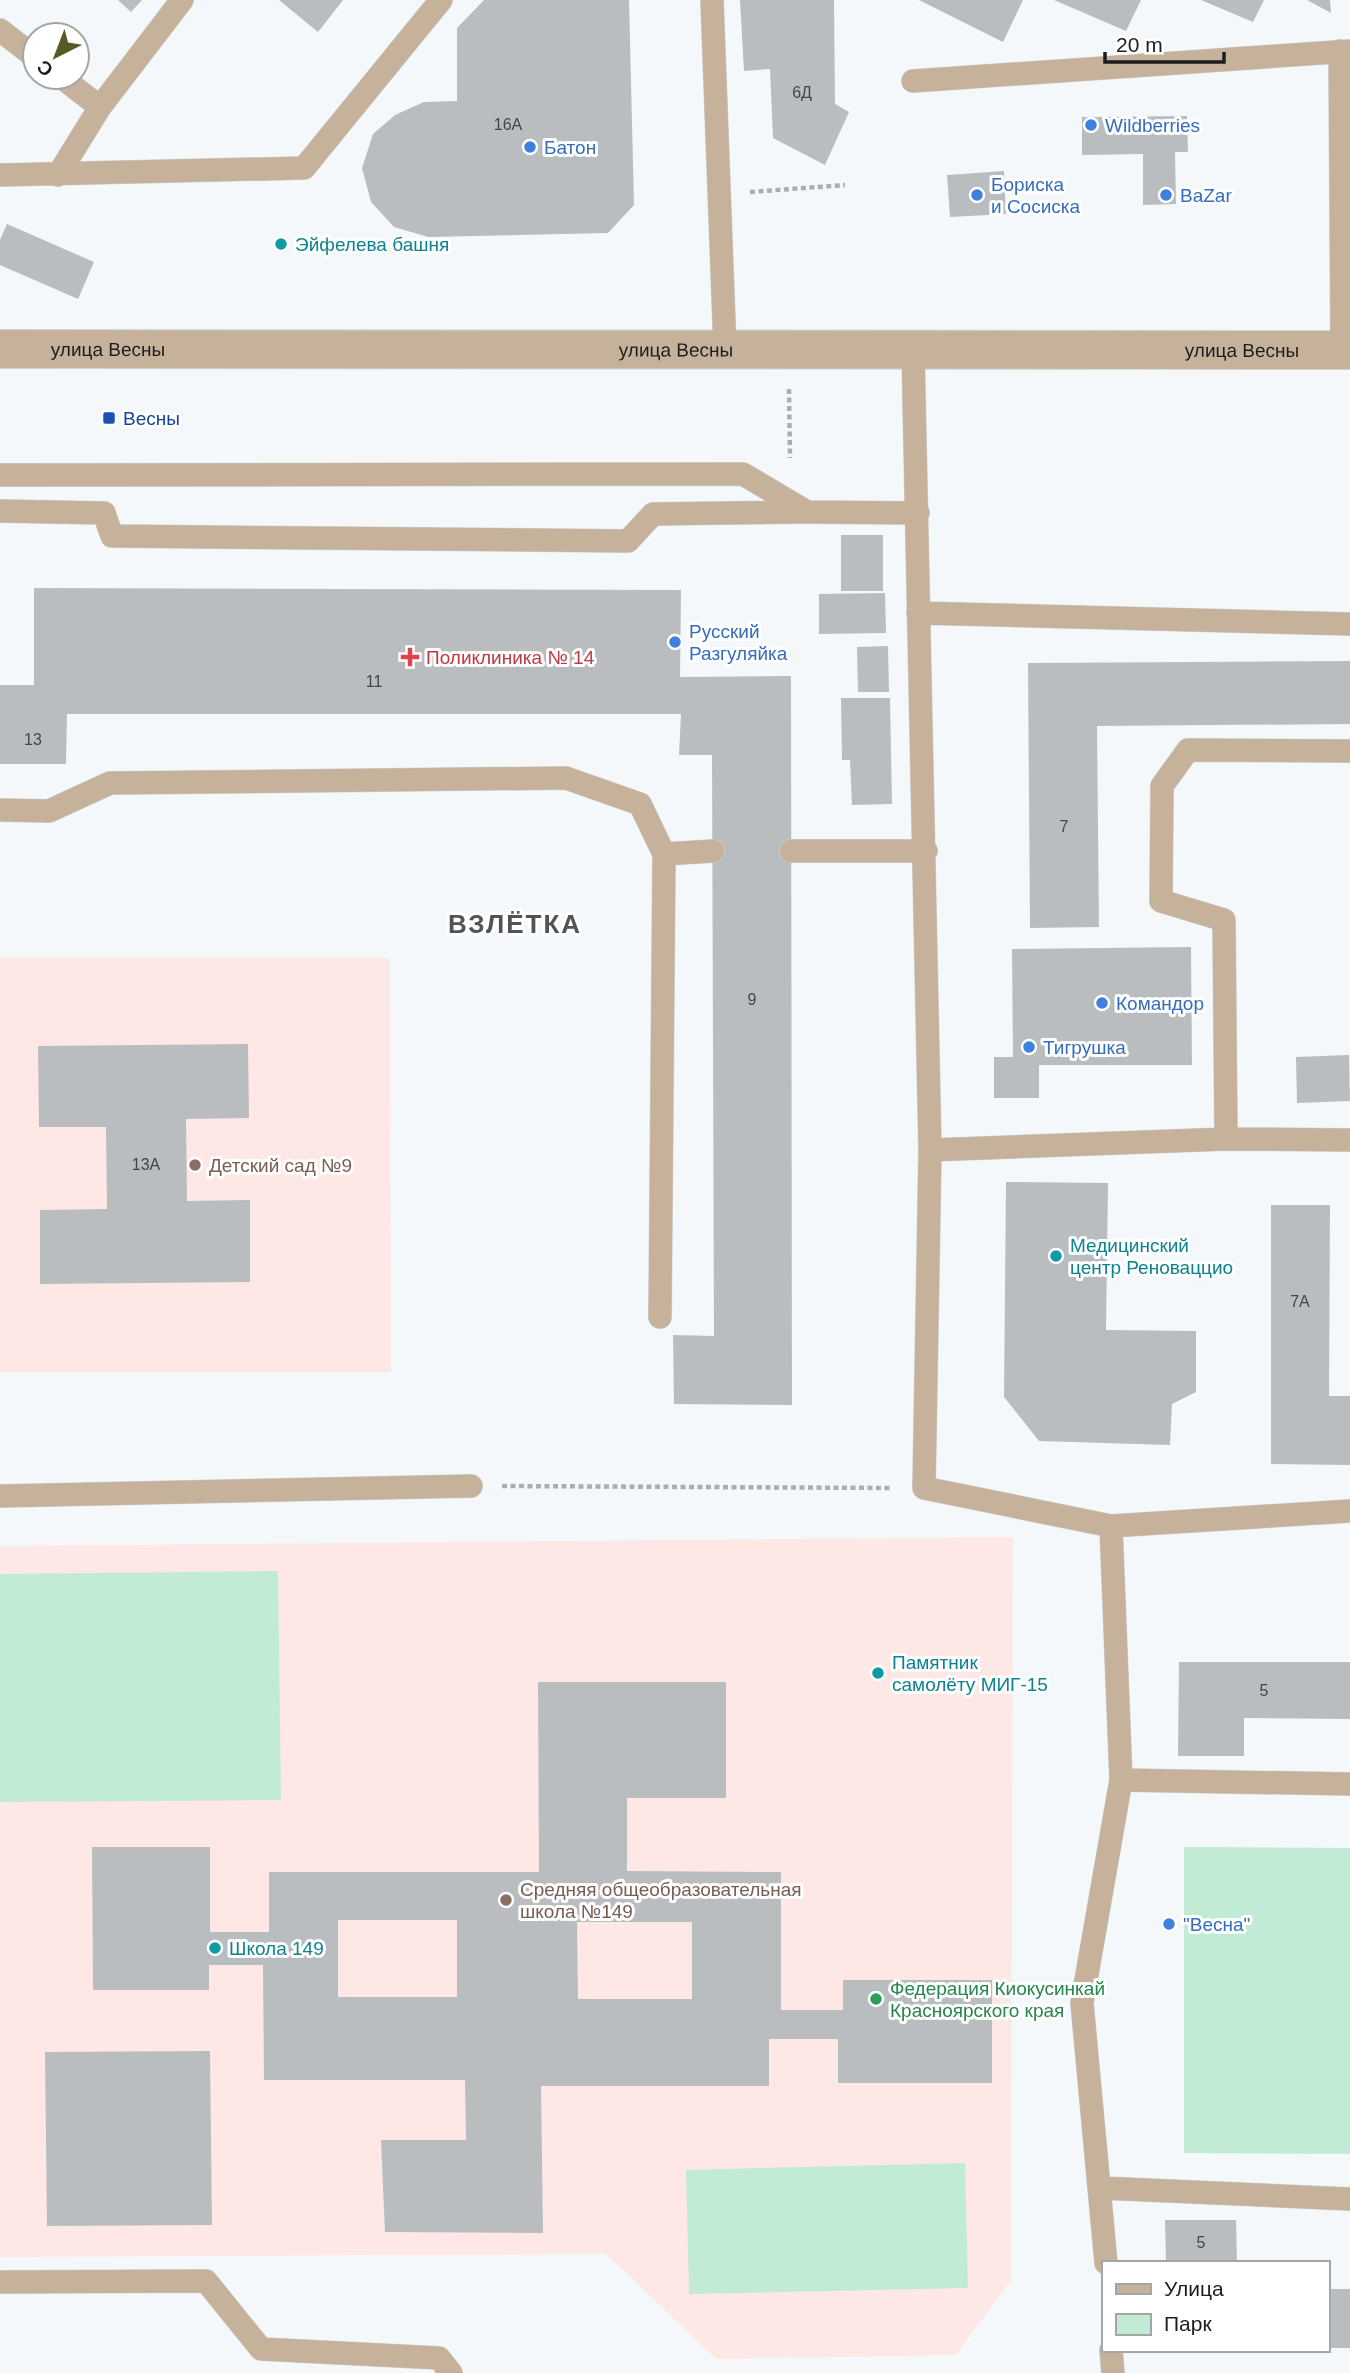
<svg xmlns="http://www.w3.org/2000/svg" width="1350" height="2373" font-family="Arial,sans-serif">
<rect width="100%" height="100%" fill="#f5f8fb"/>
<path fill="#fee8e5" d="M0,958H390L391,1372H0Z
M1013,1537L1011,2280L956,2355L716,2359L606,2254L0,2257V1546Z"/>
<path fill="#c1ebd4" d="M278,1571L281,1800L0,1802V1574Z
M1184,1847L1350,1848V2154L1184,2153Z
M965,2163L968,2288L689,2294L686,2170Z"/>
<path fill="#babdbf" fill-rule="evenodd" d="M118,0H142L131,12Z
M279,0H343L318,32Z
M484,0H629L634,205L608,233L428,237L394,227L371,202L362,168L373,134L395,115L424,102L457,101V28Z
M740,0H834L835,104L849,112L825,165L773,138L770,69L744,71Z
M919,0H1023L1003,42Z
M1054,0H1141L1126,31Z
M1201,0H1264L1253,22Z
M1307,0H1330L1331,13Z
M1187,116L1188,152H1175L1176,204L1143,205V154L1082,155V117Z
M1004,171L1006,214L950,217L947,175Z
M7,224L94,262L78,299L0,265V240Z
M841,535H883V591H841Z
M34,588L681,590L680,677L791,676L792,1405L674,1404L673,1335L714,1336L712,755H679L681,714H67L66,764H0V685H34Z
M885,593L886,633L819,634V594Z
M888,646L889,692H858L857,647Z
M1350,661V724L1097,726L1099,927L1030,928L1028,663Z
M841,698H890L892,804L852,805L850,760H842Z
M1191,947L1192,1065H1039V1098H994V1057H1013L1012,949Z
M248,1044L249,1118L186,1119L187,1201L250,1200V1282L40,1284V1210L107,1209L106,1127H39L38,1046Z
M1349,1055L1350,1101L1297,1103L1296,1057Z
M1006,1182L1108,1183L1106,1330L1196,1331V1392L1172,1404L1170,1445L1039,1441L1004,1397Z
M1271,1205H1330L1329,1396H1350V1465L1271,1464Z
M1179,1662H1350V1719L1244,1718V1756H1178Z
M538,1682H726V1798H627V1871L781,1872V2010H843V1980H992V2083H838V2039H769V2086H541L543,2233L385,2232L381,2140H466L465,2080H264L263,1965H209V1990H93L92,1847H210V1932H269V1872H539ZM338,1920H457V1997H338ZM577,1922H692V1999H578Z
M210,2051L212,2225L47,2226L45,2052Z
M1165,2220H1236L1237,2263H1166Z
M1327,2289H1350V2348H1327Z"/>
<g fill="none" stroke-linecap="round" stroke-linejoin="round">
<g stroke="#d2d5d8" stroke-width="24">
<path id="lane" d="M712,0L725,350
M0,30L35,57
M1340,51L1342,350
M61,77L100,107
M913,81L1350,51
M0,175L304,168L441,0
M58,175L100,107L182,0
M913,350L930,1150L924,1488L1111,1526L1350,1511
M0,475L743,474L807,512L918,513
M0,511L104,513L112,536L628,541L653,514L805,512
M918,613L1350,624
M0,810L49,811L110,783L566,778L640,804L664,854L660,1317
M791,851H926
M664,854L713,851
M1226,1139L1224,920L1161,901L1162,786L1188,750L1350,751
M930,1150L1226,1139L1350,1140
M0,1496L471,1486
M1121,1780L1350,1784
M1101,2188L1350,2199
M1106,2263L1082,2003L1121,1780L1111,1526
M0,2282L206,2281L261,2349L439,2358L451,2373
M1111,2350L1113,2373"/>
</g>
<g stroke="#d2d5d8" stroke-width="40">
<g id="street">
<path id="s1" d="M0,349L1350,350"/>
</g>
</g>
<path stroke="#abadb0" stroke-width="4.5" stroke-dasharray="5 3.5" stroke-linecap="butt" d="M750,192L845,185
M789,389L790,458
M502,1486L892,1488"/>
<use href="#lane" stroke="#c6b29b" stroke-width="23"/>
<use href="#street" stroke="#c6b29b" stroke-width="38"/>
</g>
<g fill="#3f7fe0" stroke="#fff" stroke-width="2.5">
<circle cx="1091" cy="125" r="7"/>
<circle cx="530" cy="147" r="7"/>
<circle cx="977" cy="195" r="7"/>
<circle cx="1166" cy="195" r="7"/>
<circle cx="675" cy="642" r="7"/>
<circle cx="1102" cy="1003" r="7"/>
<circle cx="1029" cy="1047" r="7"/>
<circle cx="1169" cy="1924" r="7"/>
</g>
<g fill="#0f9aa8" stroke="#fff" stroke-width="2.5">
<circle cx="281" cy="244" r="7"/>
<circle cx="1056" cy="1256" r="7"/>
<circle cx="878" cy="1673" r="7"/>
<circle cx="215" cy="1948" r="7"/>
</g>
<rect fill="#1a4fb4" stroke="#fff" stroke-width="2.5" x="102" y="411" width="14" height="14" rx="3.5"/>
<path fill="#e0444e" stroke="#fff" stroke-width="2.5" d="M406.5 646.5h7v7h7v7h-7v7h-7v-7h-7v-7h7z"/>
<g fill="#8d6e63" stroke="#fff" stroke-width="2.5">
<circle cx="195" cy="1165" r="7"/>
<circle cx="506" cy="1900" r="7"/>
</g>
<circle fill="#2e9e5b" stroke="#fff" stroke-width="2.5" cx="876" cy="1999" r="7"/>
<g text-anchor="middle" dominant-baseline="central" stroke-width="6" stroke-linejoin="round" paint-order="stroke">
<g font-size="16" fill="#444546">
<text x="802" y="92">6Д</text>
<text x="508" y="124">16А</text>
<text x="374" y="681">11</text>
<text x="33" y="739">13</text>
<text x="1064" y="826">7</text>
<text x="752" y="999">9</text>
<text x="146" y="1164">13А</text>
<text x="1300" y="1301">7А</text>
<text x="1264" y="1690">5</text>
<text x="1201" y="2242">5</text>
</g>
<g font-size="19" fill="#366cbe" stroke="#fff" text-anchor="start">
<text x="1105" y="125">Wildberries</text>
<text x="544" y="147">Батон</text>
<text x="991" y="184">Бориска<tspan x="991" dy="22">и Сосиска</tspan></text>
<text x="1180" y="195">BaZar</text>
<text x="689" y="631">Русский<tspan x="689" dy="22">Разгуляйка</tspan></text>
<text x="1116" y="1003">Командор</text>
<text x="1043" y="1047">Тигрушка</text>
<text x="1183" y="1924">"Весна"</text>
</g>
<g font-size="19" fill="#0d838f" stroke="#fff" text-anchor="start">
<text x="295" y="244">Эйфелева башня</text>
<text x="1070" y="1245">Медицинский<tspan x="1070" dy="22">центр Реноваццио</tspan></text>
<text x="892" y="1662">Памятник<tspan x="892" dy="22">самолёту МИГ-15</tspan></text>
<text x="229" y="1948">Школа 149</text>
</g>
<g font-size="19" fill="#1c1d1e" stroke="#fff">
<text stroke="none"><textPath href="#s1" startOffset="108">улица Весны</textPath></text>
<text stroke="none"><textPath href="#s1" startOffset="676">улица Весны</textPath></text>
<text stroke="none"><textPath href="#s1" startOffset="1242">улица Весны</textPath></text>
</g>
<g font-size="19" fill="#164399" stroke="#fff" text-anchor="start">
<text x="123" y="418">Весны</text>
</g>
<g font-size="19" fill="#be3a42" stroke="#fff" text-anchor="start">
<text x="426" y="657">Поликлиника № 14</text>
</g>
<g font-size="19" fill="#785e54" stroke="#fff" text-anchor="start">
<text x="209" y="1165">Детский сад №9</text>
<text x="520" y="1889">Средняя общеобразовательная<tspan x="520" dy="22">школа №149</tspan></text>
</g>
<g font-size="19" fill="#27864d" stroke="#fff" text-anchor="start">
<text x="890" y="1988">Федерация Киокусинкай<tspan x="890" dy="22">Красноярского края</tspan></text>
</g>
<g font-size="26" font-weight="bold" letter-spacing="2" fill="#515356" stroke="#fff">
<text x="515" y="924">ВЗЛЁТКА</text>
</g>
</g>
<rect x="1102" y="2261" width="228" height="91" fill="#ffffff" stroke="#a4a5a5" stroke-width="2"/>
<rect x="1116" y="2284" width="35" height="10" fill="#c6b29b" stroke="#a4a5a5" stroke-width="2"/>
<text x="1164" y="2296" font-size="21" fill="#1c1d1e">Улица</text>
<rect x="1116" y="2314" width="35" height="21" fill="#c1ebd4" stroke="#a4a5a5" stroke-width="2"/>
<text x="1164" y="2331" font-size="21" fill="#1c1d1e">Парк</text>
<g transform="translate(56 56) rotate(222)"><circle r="33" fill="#ffffff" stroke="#a4a5a5" stroke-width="2"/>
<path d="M0-5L12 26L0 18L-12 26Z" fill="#595926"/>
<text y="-10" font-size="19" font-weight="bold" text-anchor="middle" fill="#1c1d1e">С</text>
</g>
<path d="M1105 52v10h119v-10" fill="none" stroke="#1c1d1e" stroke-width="3.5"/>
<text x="1116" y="52" font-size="21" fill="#1c1d1e" stroke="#ffffff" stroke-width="5" paint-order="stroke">20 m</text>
</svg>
